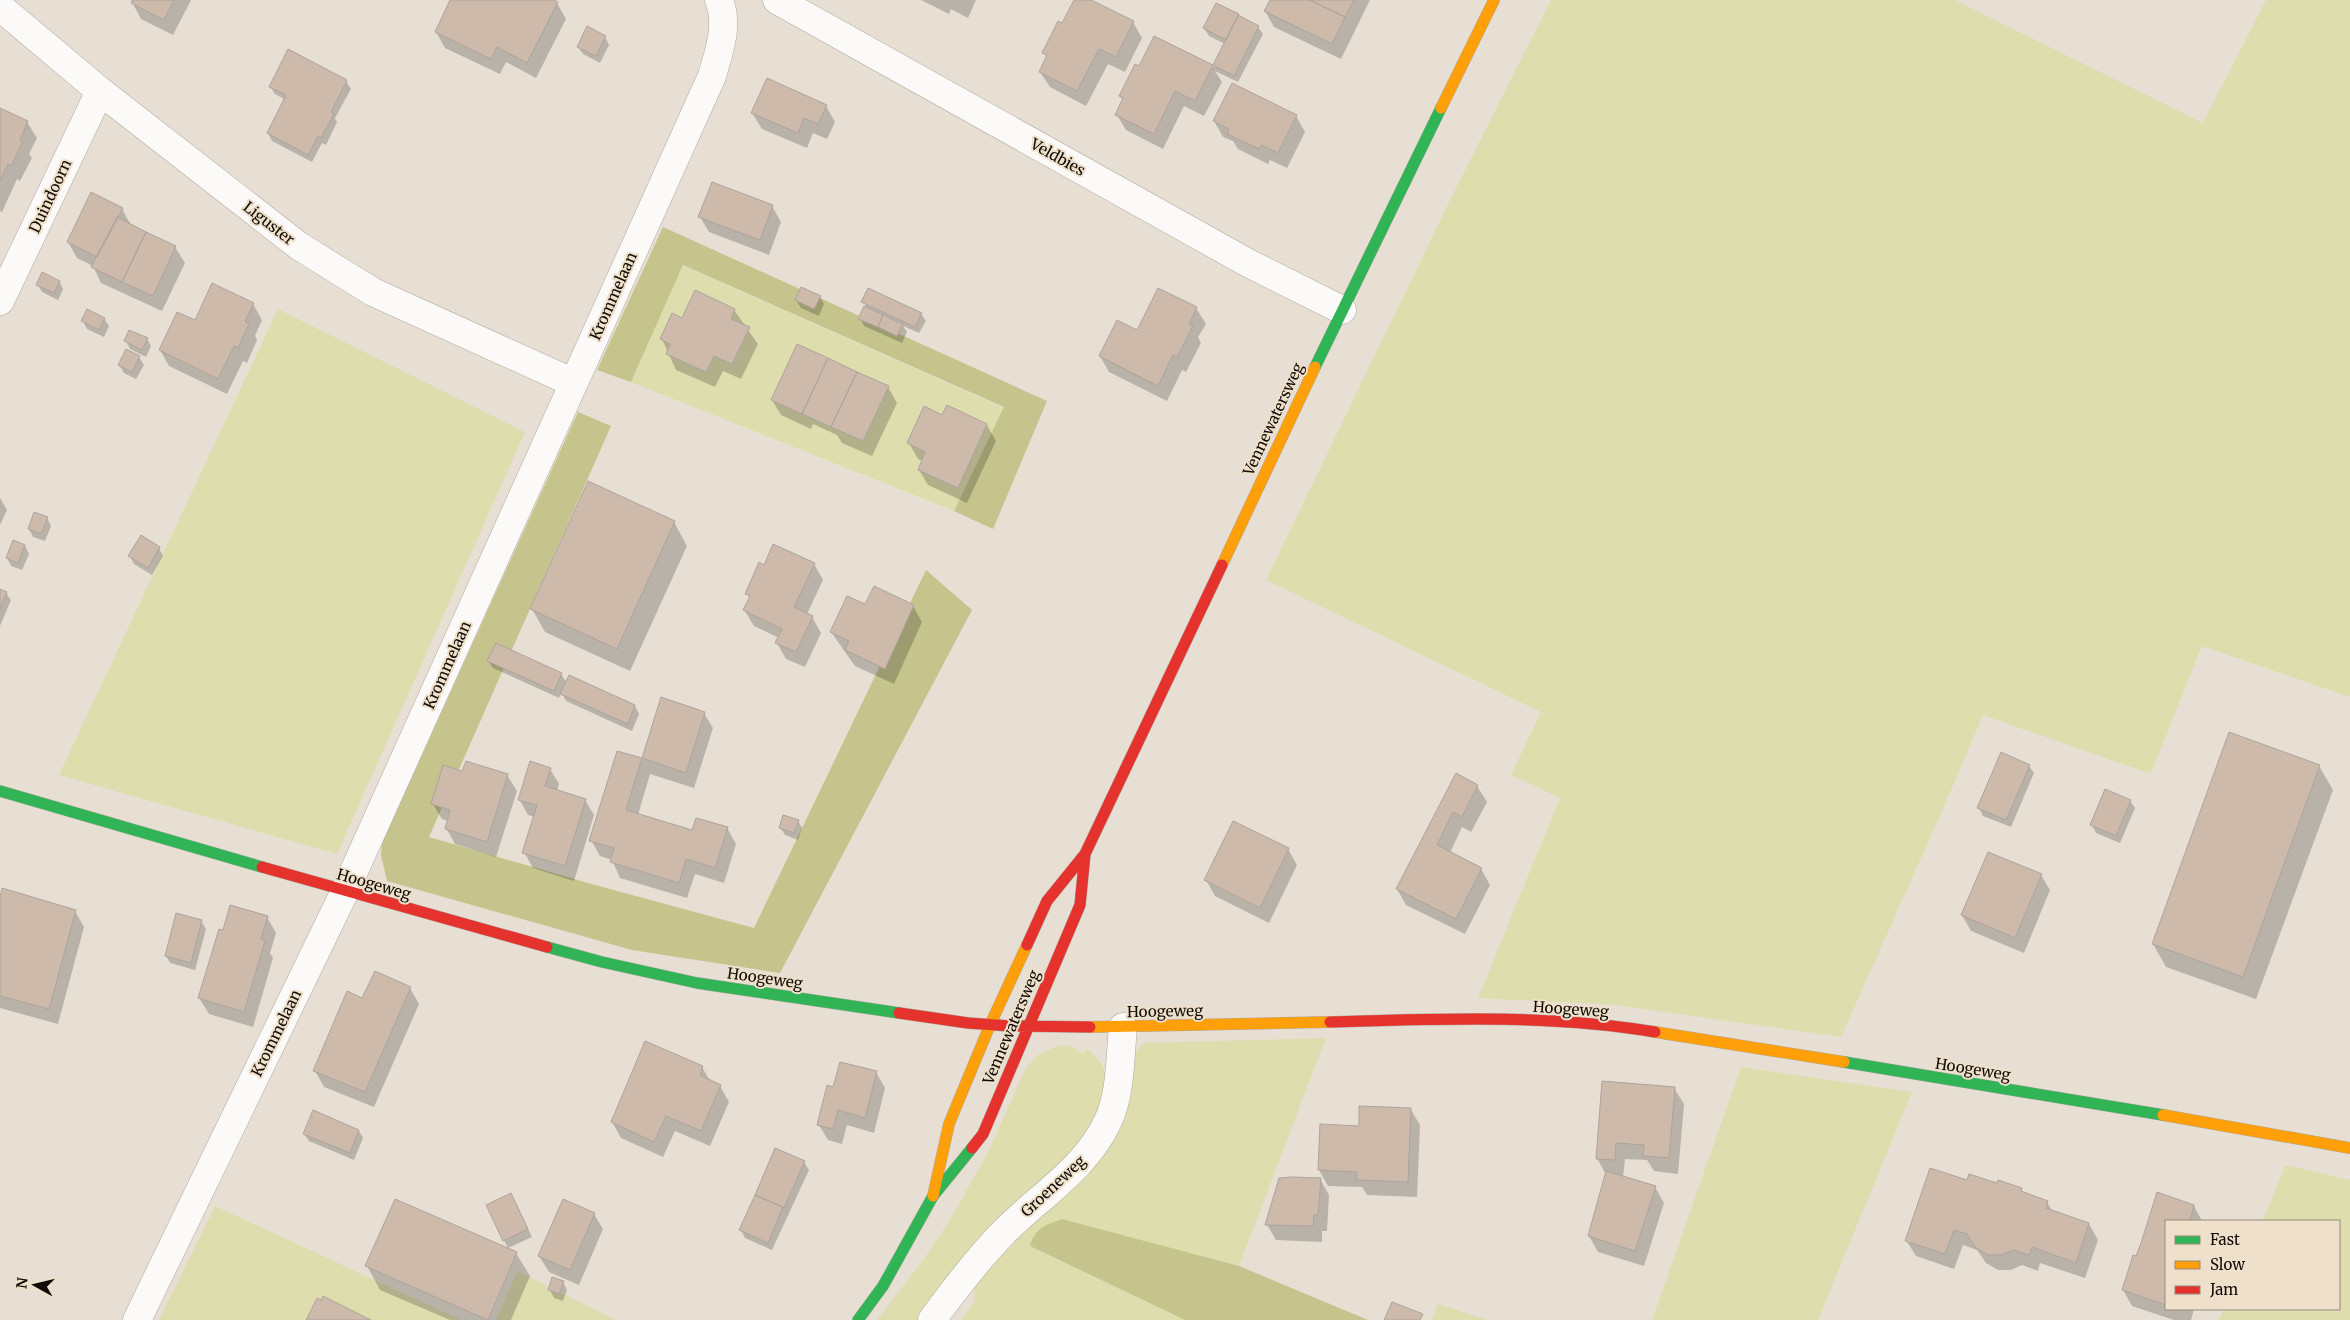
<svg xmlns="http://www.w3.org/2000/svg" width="2350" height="1320" font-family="Merriweather,serif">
<rect width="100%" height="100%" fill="#e7dfd3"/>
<path fill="#deddae" d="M1551,0H1955L2203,123L2266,0H2350V697L2202,646L2151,774L1983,715L1943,809L1841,1037L1615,1005L1478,998L1560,798L1511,775L1541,712L1266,580L1453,194Z
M682,265L1004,408L954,511L631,382Z
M278,309L525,432L337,854L59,775Z
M1326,1038L1239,1266L1062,1219L1030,1246L1185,1320H961L975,1301L973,1284L1095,1162L1138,1048L1145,1043Z
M1057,1046H1071L1083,1053L1088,1049L1102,1064L1105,1074L1104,1091L1099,1113L1082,1142L954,1269L918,1320H877L924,1259L952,1217L989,1150L1026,1068L1038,1055Z
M1741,1067L1912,1092L1818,1320H1652Z
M2286,1165L2350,1180V1320H2219L2224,1309H2339V1221H2262Z
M215,1206L461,1320H159Z
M517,1271L616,1320H496Z
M1438,1304L1488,1320H1432Z"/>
<path fill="#c4c48c" d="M663,227L1047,401L993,529L954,511L1004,407L683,265L631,382L597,370Z
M578,412L611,426L429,837L595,885L754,928L926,570L972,610L780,973L632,950L387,881L381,855L382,843Z
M1062,1219L1239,1266L1368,1320H1185L1030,1246C1035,1228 1045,1225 1062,1219Z"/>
<path fill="#0003" d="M131,0H191L173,35L141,19Z
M452,0H552L557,3L566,19L536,78L506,62L500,74L445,48L436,32Z
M921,0H976L968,18L951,9L949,14Z
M1075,0H1088L1133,22L1142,38L1125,72L1108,64L1086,106L1050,87L1040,72L1047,58L1044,52L1063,25Z
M1271,0H1370L1341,59L1274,27L1265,11Z
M1258,27L1263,34L1238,82L1215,71L1222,82L1204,116L1184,106L1163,149L1126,130L1117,115L1123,101L1120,96L1139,68L1154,38L1214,67L1225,44L1209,36L1204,28Z
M605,37L609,45L600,63L583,54L578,47Z
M346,81L351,89L335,118L337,122L326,145L322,143L312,162L272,141L268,133L286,100L275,94L270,86Z
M826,106L835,122L827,139L813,133L807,148L762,129L752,113Z
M0,109L27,122L37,138L29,154L32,158L20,181L17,179L2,212L0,211Z
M1296,116L1305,132L1287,168L1270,160L1268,164L1238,149L1233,141L1223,137L1214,121Z
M772,206L781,222L769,255L709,232L700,217Z
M122,209L131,225L175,247L185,263L162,311L101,283L93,266L77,258L68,242Z
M59,281L63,289L58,300L42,292L38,285Z
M820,297L824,304L819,316L801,308L796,300Z
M863,301L921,314L926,321L919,333L903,326L907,332L902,343L864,326L860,318L866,306Z
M253,304L262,320L255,336L257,340L247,363L243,361L227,394L169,366L160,350L195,322Z
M1196,308L1206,324L1198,337L1201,343L1186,372L1182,370L1167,401L1109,372L1100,356L1137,332Z
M734,310L758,344L741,379L723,371L715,387L676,370L662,339L683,319Z
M104,319L109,326L104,337L87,329L83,321Z
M147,339L151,346L146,357L130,349L126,341Z
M139,357L144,365L136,379L124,373L119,365Z
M888,387L897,403L872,456L842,443L837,435L813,424L811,429L781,415L772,400Z
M943,417L987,425L996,441L967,503L928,485L919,470L923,461L918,459L909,443Z
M0,498L7,510L0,525Z
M47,518L51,526L45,541L33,537L29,529Z
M674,522L687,546L630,671L545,632L532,609Z
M25,546L29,554L22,570L11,566L7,558Z
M159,548L163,556L152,575L134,564L130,556Z
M814,564L823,580L807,614L812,617L821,633L805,667L786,659L777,643L779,638L754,626L745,611L750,599L747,593L765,567Z
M0,590L6,593L11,600L0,626Z
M866,606H913L922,622L894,684L855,666L831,632Z
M488,661L561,674L567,683L569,677L635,706L639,714L632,731L566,701L561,692L559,698L493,668Z
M662,698L704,713L713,728L694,788L650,774L638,815L693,832L727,828L736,844L724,883L695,874L687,898L620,878L612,860L600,856L591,840L618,752L642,760Z
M2029,766L2034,773L2011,827L1983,816L1979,808Z
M2319,766L2333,790L2256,999L2166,967L2153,944Z
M550,769L559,784L557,791L585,800L594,815L574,881L533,868L524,852L535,817L528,815L519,799Z
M463,773L507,775L517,791L496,857L455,844L446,828L448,821L442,819L432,803Z
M1456,775L1477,786L1487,802L1471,832L1462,827L1450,853L1481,869L1490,885L1465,934L1406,905L1397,889Z
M2130,801L2135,808L2120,843L2096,833L2092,825Z
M798,821L802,828L798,840L785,835L780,827Z
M1288,849L1297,865L1269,923L1215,896L1206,880Z
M2041,875L2050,890L2024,953L1971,931L1962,915Z
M0,901L75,911L84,927L58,1024L0,1008Z
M267,917L276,933L270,953L273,958L253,1027L209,1014L199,998L224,932Z
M201,921L206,929L195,970L170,963L166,956Z
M410,988L419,1004L374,1107L324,1087L315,1071Z
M646,1043L702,1067L710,1081L720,1086L729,1102L710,1146L675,1131L663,1157L621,1138L612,1122Z
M876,1072L885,1088L874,1133L847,1125L842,1144L828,1140L819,1125L834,1088Z
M1674,1088L1684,1104L1678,1174L1654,1171L1647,1160L1625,1159L1623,1178L1655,1187L1664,1203L1644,1266L1598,1252L1589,1236L1606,1175L1597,1158Z
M1411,1110L1420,1125L1417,1197L1367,1195L1362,1187L1328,1186L1319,1170L1360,1127Z
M359,1131L363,1138L354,1160L309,1141L304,1134Z
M804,1162L809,1170L772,1250L745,1238L741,1230Z
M1320,1179L1329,1195L1327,1231H1322V1242L1276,1240L1267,1225Z
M1967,1182L2021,1189L2024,1194L2047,1202L2053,1212L2089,1224L2098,1240L2085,1278L2040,1263L2038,1271L2022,1265L2011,1270H1998L1986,1263L1977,1250L1963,1245L1954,1269L1916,1256L1906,1240Z
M2158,1193L2194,1206L2202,1221H2166V1309H2194L2191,1320H2174L2132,1306L2123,1290L2137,1258Z
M515,1202L532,1237L508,1248L504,1240Z
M594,1214L603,1229L579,1285L549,1272L539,1256Z
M516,1253L530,1276L511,1320H450L380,1290L367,1266Z
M563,1282L567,1290L563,1301L554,1298L550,1290Z"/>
<path fill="#cdbaab" stroke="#aca49d" d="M133,0H174L164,20L131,3Z
M450,0H554L558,2L527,63L497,47L491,59L435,32Z
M1074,0H1091L1134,21L1116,57L1099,49L1077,91L1039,72L1047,55L1042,53L1058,21L1062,23Z
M1270,0H1310L1345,17L1332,44L1264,11Z
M1310,0H1354L1345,17Z
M1216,3L1239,14L1226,40L1203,28Z
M1238,15L1259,26L1234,76L1213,65Z
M587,26L606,36L596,56L577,47Z
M1154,36L1213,65L1195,101L1175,91L1154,134L1115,115L1123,98L1119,96L1135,64L1139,66Z
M288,49L347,80L331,112L334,114L321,138L318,136L308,155L267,133L286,95L269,87Z
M767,78L827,105L818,124L804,118L798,133L751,113Z
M1232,83L1297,115L1278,153L1261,145L1259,149L1227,134L1229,129L1213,121Z
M0,108L28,121L20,140L23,141L11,166L8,164L0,181Z
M712,182L773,205L760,240L698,217Z
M91,192L123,208L97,257L67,242Z
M117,217L146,232L122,282L91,267Z
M146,232L176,246L153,296L122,282Z
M42,272L60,281L54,293L36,285Z
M212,283L254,303L245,321L249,324L238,348L234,346L218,379L159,350L177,312L195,320Z
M801,287L821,296L814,309L795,300Z
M868,288L922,313L915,327L861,302Z
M1158,288L1197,307L1189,324L1193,326L1177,357L1173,355L1158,386L1099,356L1117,320L1137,330Z
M695,290L735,309L731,319L750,327L732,364L714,356L706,372L666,354L670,344L660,339L672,313L682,318Z
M864,306L883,315L878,327L858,319Z
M87,309L105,318L99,330L81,321Z
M883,315L903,324L897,336L878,327Z
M129,330L148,338L142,350L124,341Z
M797,344L828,358L802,414L771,400Z
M126,349L140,356L132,372L118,365Z
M828,358L857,372L831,427L802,414Z
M857,372L889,386L863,441L831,427Z
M947,405L987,424L958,488L918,470L925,452L907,443L924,406L942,415Z
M588,481L675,521L617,649L530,609Z
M34,512L48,517L41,534L28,529Z
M141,535L160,547L148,568L128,556Z
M13,540L25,545L18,563L6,558Z
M773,544L815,563L794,607L813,616L796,652L775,643L782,629L743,610L750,596L745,594L759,562L764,565Z
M874,586L914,605L885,669L845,650L849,641L830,632L847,596L865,604Z
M0,589L7,592L0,609Z
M496,643L562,673L554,691L487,661Z
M569,675L635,705L628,724L560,694Z
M661,697L705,712L686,773L642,758Z
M2229,732L2320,765L2243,977L2152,944Z
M617,751L642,758L626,810L692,830L696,818L728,827L715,868L686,859L679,883L610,862L614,848L589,841Z
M2001,752L2030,765L2006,820L1977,808Z
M466,761L508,774L487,842L445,829L450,810L431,804L443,765L462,771Z
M530,761L551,768L545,786L586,799L565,866L522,853L537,805L518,800Z
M1456,773L1478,785L1462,817L1453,812L1437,845L1482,868L1456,919L1396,889Z
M2105,789L2131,800L2116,836L2090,825Z
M783,815L799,820L794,833L779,828Z
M1233,821L1289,848L1260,908L1204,880Z
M1988,852L2042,874L2015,938L1961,915Z
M2,888L76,910L49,1009L0,996V897Z
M230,905L268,916L261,939L265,941L244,1012L198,998L219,929L223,930Z
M176,913L202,920L191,963L165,956Z
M375,971L411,987L365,1092L313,1071L347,991L362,998Z
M645,1041L703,1066L700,1075L721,1085L701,1131L666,1116L654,1142L611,1122Z
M840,1062L877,1071L865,1118L838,1110L833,1129L817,1125L827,1085L833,1087Z
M1602,1081L1675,1087L1669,1158L1643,1156L1644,1145L1616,1143L1615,1160L1596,1159Z
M1359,1106L1411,1108L1408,1182L1356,1180L1357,1172L1318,1170L1320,1124L1359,1126Z
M313,1110L359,1130L350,1153L303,1134Z
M775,1148L805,1161L784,1208L755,1195Z
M1930,1168L1967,1180L1969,1174L1997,1183L1998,1180L2022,1188L2021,1191L2048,1201L2046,1208L2089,1223L2076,1263L2032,1247L2029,1255L2013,1250L2001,1255H1988L1975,1247L1967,1234L1954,1230L1945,1254L1905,1241Z
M1606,1171L1656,1186L1635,1251L1588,1236Z
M1292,1177L1321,1178L1318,1215H1314L1313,1226L1265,1225L1279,1178Z
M2157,1192L2194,1205L2190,1221H2166V1305L2122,1290L2133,1255L2136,1256L2141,1243Z
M511,1193L528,1229L503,1241L486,1205Z
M755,1195L783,1207L768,1243L739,1230Z
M395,1199L517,1252L488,1320L365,1266Z
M563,1199L595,1213L570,1270L538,1256Z
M552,1277L564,1281L559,1294L548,1290Z
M323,1296L371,1320H306L317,1298L321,1300Z
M1392,1302L1423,1314L1420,1320H1384Z"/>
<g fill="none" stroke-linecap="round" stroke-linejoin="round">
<g stroke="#afa99f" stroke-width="29">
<path id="street" d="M777,0L1248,263L1342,310
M0,7L100,91L299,246L373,292L574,383
M0,301L100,91
M137,1320L345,891L712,76C719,51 729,26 719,0
M932,1320C954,1290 976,1261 1002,1234C1038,1197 1086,1169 1108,1121C1121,1093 1120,1057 1123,1027"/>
</g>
<g stroke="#afa99f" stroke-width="12">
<path id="fast" d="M1315,367L1441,108
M0,791L262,867
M547,947L602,962L697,983L899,1013
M1844,1062L2163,1115
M858,1320L883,1286L933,1196L972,1148"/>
</g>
<g stroke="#afa99f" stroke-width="12">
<path id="slow" d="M1441,108L1494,0
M1222,565L1315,367
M1090,1027L1330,1022
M1655,1032L1844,1062
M2163,1115L2350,1148
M933,1196L949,1124L990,1025L1027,945"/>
</g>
<g stroke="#afa99f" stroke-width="12">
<path id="jam" d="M262,867L547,947
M1027,945L1047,901L1085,854L1222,565
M899,1013L968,1023L1010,1026L1090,1027
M1330,1022C1438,1019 1548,1014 1655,1032
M972,1148L983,1134L1080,905L1085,854"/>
</g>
<use href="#street" stroke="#fbfaf8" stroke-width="28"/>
<use href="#fast" stroke="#30b455" stroke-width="11"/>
<use href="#slow" stroke="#ff9f0a" stroke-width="11"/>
<use href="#jam" stroke="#e5322d" stroke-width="11"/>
</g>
<g text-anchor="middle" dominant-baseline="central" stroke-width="4" stroke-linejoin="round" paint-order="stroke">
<g font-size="15" fill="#100b05" stroke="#efe0cb">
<text transform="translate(1058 157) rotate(29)">Veldbies</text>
<text transform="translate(50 196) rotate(-65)">Duindoorn</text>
<text transform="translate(269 223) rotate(38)">Liguster</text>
<text transform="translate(613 296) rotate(-66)">Krommelaan</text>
<text transform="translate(1273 419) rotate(-65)">Vennewatersweg</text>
<text transform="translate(447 665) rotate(-66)">Krommelaan</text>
<text transform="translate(374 884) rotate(16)">Hoogeweg</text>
<text transform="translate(765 978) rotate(8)">Hoogeweg</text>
<text transform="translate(1571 1009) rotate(4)">Hoogeweg</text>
<text transform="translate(1165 1011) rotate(-1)">Hoogeweg</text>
<text transform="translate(1011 1027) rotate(-67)">Vennewatersweg</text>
<text transform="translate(276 1033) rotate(-64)">Krommelaan</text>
<text transform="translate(1973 1069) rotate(9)">Hoogeweg</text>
<text transform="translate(1053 1186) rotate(-43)">Groeneweg</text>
</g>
</g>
<rect x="2165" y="1220" width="175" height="90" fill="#efe0cb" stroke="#968b7c"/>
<rect x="2175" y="1236" width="25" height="8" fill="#30b455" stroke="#968b7c"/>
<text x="2210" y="1245" font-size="15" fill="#100b05">Fast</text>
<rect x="2175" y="1261" width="25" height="8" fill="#ff9f0a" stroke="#968b7c"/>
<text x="2210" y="1270" font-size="15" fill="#100b05">Slow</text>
<rect x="2175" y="1286" width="25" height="8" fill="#e5322d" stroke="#968b7c"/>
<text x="2210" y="1295" font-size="15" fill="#100b05">Jam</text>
<g transform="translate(35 1285) rotate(278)" stroke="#efe0cb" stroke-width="4" paint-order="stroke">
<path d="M0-4L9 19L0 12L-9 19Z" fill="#100b05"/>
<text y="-8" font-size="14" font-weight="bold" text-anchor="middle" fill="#100b05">N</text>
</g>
</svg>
